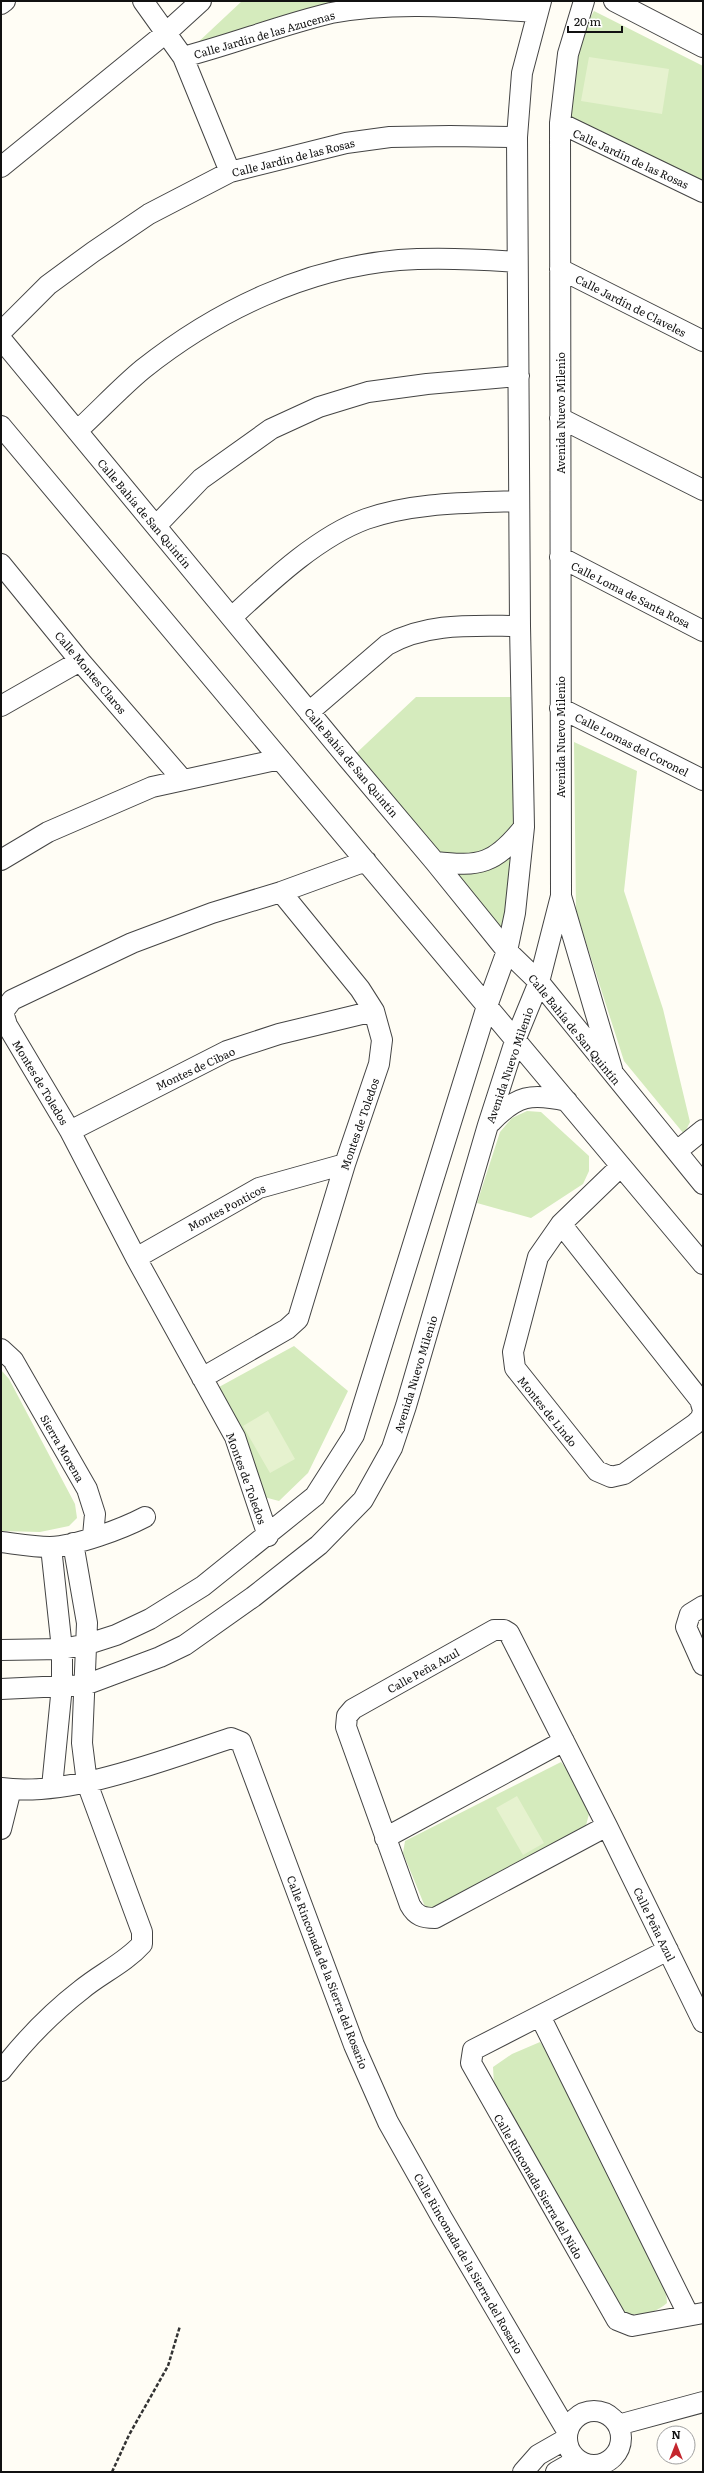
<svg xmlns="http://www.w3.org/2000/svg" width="704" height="2473" font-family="Literata,serif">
<rect width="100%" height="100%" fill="#fffdf5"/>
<path fill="#d5ebbd" d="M242,1H369L194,46Z
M594,11L703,66V193L568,128L576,43Z
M416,697H524L525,827L501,944L349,760Z
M574,742L637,771L624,891L663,1009L690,1122L684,1134L624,1061L576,911Z
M527,1111L541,1112L589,1156V1171L583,1184L531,1218L477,1203L500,1132L512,1118Z
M294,1346L348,1391L308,1473L279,1501L264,1497L219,1387Z
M1,1370L9,1379L75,1504L77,1518L69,1526L40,1532L1,1531Z
M561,1762L571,1774L589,1814L585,1829L441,1909H426L403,1853L405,1841Z
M540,2042L549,2054L666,2292L667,2303C655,2314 636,2318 621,2311L494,2085L493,2067L512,2054Z"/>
<path fill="#e6f2cf" d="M589,57L669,69L662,114L581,101Z
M268,1411L295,1459L270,1473L243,1426Z
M517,1796L544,1843L523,1855L496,1808Z"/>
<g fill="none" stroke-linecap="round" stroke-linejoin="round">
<g stroke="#444" stroke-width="22">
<path id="minor" d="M143,1L183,57L230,172
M614,1L703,47
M1,4L5,1
M183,57C233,44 281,25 331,13C397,0 470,8 537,12
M560,123L703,192
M1,167L167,32L201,1
M560,269L703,341
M1,332L48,285L93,252L149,214L230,172L346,143L390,137L450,136L517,137
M1,339L349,760L435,862L507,951L539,982L703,1184
M560,418L703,490
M1,426L703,1264
M77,431C99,411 120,388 143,369C216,311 305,268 399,260C438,257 477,259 517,262
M156,526L201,479L271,429L319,407L368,392L427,384L519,376
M560,557L703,631
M1,564L80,661L182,779
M232,617C270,582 317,537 366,519C414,502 469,503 519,501
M1,706L80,661
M560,708L703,780
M309,712L387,645C427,622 474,626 520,626
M1,860L48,832L152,787L280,759
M435,862C480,867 495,864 524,827
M561,896L612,1069
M491,1122C517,1095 531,1093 567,1101
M70,1131L227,1051L279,1034L374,1011
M677,1151L703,1130
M621,1166L561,1224L538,1257L513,1352L515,1368L597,1471L611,1477L624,1474L695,1424L701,1418L703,1411
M561,1224L700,1400L703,1410
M136,1258L259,1188L345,1164
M1,1349L13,1360L87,1489L95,1514L93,1536
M202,1378L287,1329L298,1319L345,1164L379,1064L382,1040L374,1011L360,989L281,892
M268,1536L235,1437L136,1258L70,1131L7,1025L3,1012L12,1000L132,943L212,913L281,892L366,861
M1,1542C17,1544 34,1547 50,1547C76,1546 122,1529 145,1517
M51,1547L62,1649V1686L52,1787
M703,1606L690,1614L686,1627L703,1665
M1,1650L62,1649L88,1644L116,1635L150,1619L203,1586L315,1496L354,1435L487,1006L507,951L515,913L524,827L520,626L517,137L522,73L541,1
M1,1689L85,1685L160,1657L185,1645L253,1597L319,1545L363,1500L392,1448L406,1406L488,1125L516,1038L539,982L561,896L560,123L568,54L584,1
M1,1788C68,1798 167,1759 231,1738L241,1742L354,2045L388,2122L442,2218L567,2431
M607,1826L435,1918C423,1918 416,1916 410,1905L346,1727L347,1716L353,1709L494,1630H504L509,1633L607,1826L703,2022
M1,1829L11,1789
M385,1838L564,1741
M668,1950L473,2050L471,2063L617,2320L632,2326L703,2313
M540,2016L688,2314
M1,2071C25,2040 50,2014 81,1990C100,1974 125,1963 142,1944V1932L87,1783L82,1743L87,1623L73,1543
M567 2438a27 27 0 1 1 54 0a27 27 0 1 1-54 0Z
M618,2425L703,2402
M523,2472L538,2455L566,2439
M556,2472L577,2460"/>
</g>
<path stroke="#333" stroke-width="2.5" stroke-dasharray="4 2" stroke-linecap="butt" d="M112,2472L129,2435L168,2366L180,2326"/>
<use href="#minor" stroke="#fff" stroke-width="20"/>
</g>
<g text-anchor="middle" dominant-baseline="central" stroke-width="4" stroke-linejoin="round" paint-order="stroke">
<g font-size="11" fill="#111" stroke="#fff">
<text transform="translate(264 34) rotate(-16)">Calle Jardín de las Azucenas</text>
<text transform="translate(293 157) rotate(-14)">Calle Jardín de las Rosas</text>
<text transform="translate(631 158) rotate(25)">Calle Jardín de las Rosas</text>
<text transform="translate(631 305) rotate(27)">Calle Jardín de Claveles</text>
<text transform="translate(560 413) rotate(-90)">Avenida Nuevo Milenio</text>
<text transform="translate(145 513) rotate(50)">Calle Bahía de San Quintín</text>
<text transform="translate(631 594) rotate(27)">Calle Loma de Santa Rosa</text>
<text transform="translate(91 672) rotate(50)">Calle Montes Claros</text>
<text transform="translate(560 737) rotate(-90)">Avenida Nuevo Milenio</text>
<text transform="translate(632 744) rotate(27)">Calle Lomas del Coronel</text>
<text transform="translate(352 762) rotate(50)">Calle Bahía de San Quintín</text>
<text transform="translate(575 1029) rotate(51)">Calle Bahía de San Quintín</text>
<text transform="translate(509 1065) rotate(-71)">Avenida Nuevo Milenio</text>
<text transform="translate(195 1068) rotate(-25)">Montes de Cibao</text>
<text transform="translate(41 1082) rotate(59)">Montes de Toledos</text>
<text transform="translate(359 1124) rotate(-71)">Montes de Toledos</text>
<text transform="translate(226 1207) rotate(-28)">Montes Ponticos</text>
<text transform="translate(415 1374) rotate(-73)">Avenida Nuevo Milenio</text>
<text transform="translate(548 1411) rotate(51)">Montes de Lindo</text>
<text transform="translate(63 1448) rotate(60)">Sierra Morena</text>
<text transform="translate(247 1478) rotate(70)">Montes de Toledos</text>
<text transform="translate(423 1670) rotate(-29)">Calle Peña Azul</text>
<text transform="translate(655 1924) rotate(64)">Calle Peña Azul</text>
<text transform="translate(328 1972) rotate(69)">Calle Rinconada de la Sierra del Rosario</text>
<text transform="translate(539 2186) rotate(60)">Calle Rinconada Sierra del Nido</text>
<text transform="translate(469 2263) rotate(60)">Calle Rinconada de la Sierra del Rosario</text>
</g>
</g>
<rect width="704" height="2473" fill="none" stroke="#111111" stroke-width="4"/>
<g transform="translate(676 2445)"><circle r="19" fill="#ffffff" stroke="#a0a0a0"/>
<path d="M0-3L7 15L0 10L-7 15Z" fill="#c4262e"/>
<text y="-6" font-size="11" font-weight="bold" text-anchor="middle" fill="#111111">N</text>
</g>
<path d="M568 26v6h54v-6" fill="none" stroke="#111111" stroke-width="2"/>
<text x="574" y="26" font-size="12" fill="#111111" stroke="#ffffff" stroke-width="3" paint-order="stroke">20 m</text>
</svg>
